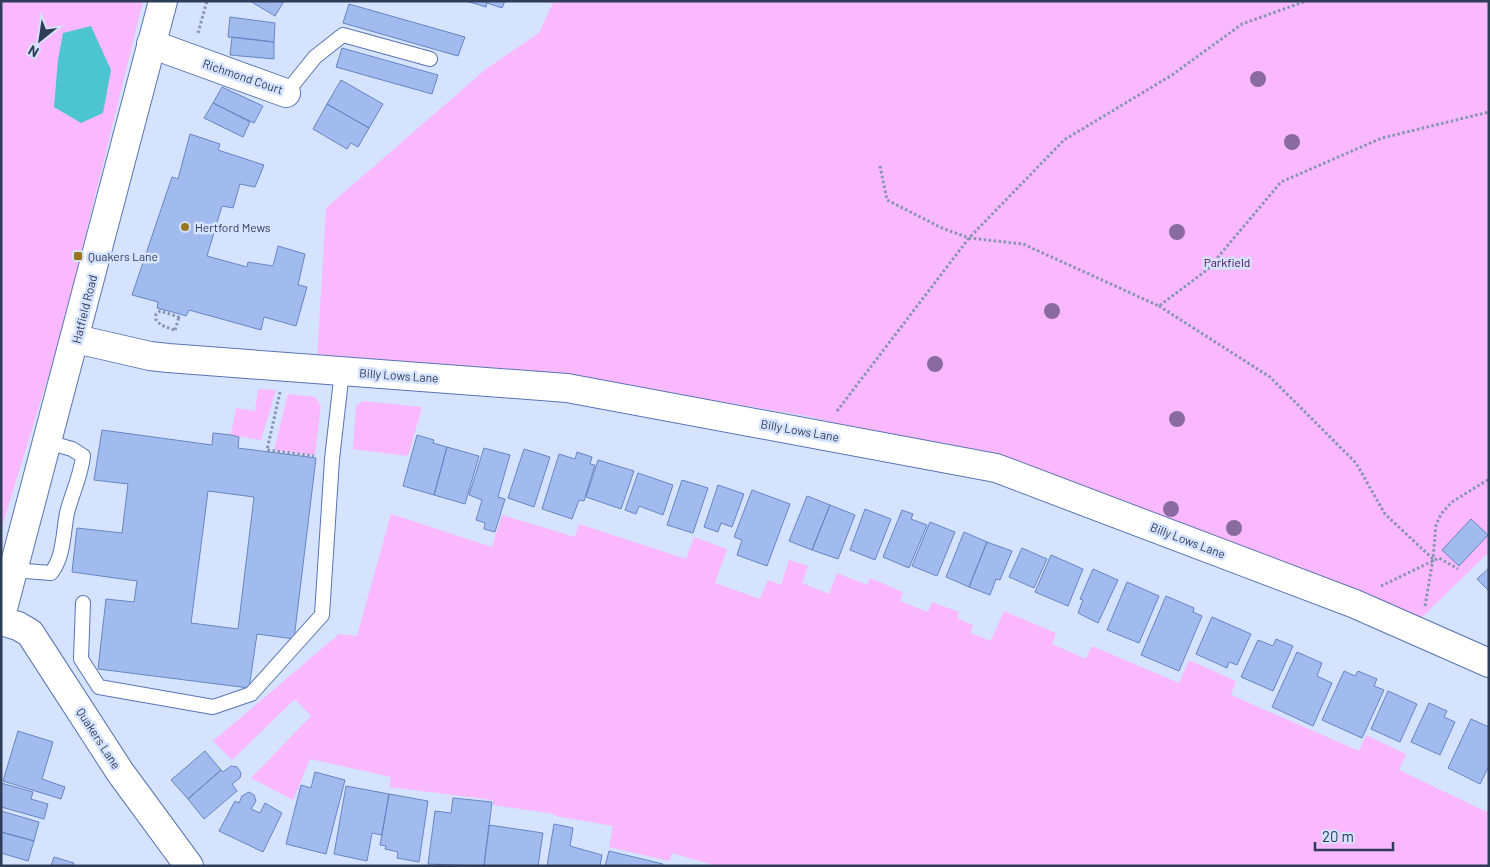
<svg xmlns="http://www.w3.org/2000/svg" width="1490" height="867" font-family="Barlow,sans-serif">
<rect width="100%" height="100%" fill="#d5e3ff"/>
<path fill="#fab9ff" d="M1,1H143L60,338L1,530Z
M554,1H1489V552L1421,618L1325,578L1083,487L807,416L566,376L317,359L326,208L486,69L539,33Z
M258,389L276,390L261,440L231,435L236,408L255,411Z
M288,394L315,397L321,406L315,455L274,450Z
M363,401L422,407L408,456L353,449L356,406Z
M391,514L492,547L502,515L575,537L579,524L686,559L694,537L727,549L715,583L760,599L768,580L781,585L789,560L808,566L802,583L829,594L837,573L867,585L870,578L903,592L900,601L928,612L932,602L959,612L957,618L973,625L970,633L991,641L1004,611L1056,633L1052,644L1086,659L1092,646L1179,683L1189,660L1236,681L1231,695L1359,751L1366,735L1406,754L1399,770L1489,813V866H717L672,853L669,861L609,847L613,826L555,816V814L493,805V800L389,787L391,777L310,759L293,800L251,778L311,716L295,699L232,760L213,741L339,634L357,636Z"/>
<path fill="#4dc5d0" d="M91,26L111,70L103,113L81,123L54,107L58,60L63,33Z"/>
<path fill="#a1bbef" stroke="#6685c4" fill-rule="evenodd" d="M250,1H284L275,16Z
M466,1H487L486,7Z
M487,1H505L502,8L487,3Z
M349,4L465,37L458,56L343,23Z
M230,17L275,23L274,42L228,37Z
M232,37L274,42V59L230,55Z
M342,48L438,75L432,94L336,67Z
M341,80L383,104L369,128L327,104Z
M222,87L263,106L254,123L213,103Z
M213,103L250,122L243,137L204,118Z
M327,104L369,128L358,147L351,143L347,149L313,129Z
M190,134L220,144L218,150L264,165L255,187L240,184L233,208L222,206L207,256L247,267L248,262L273,266L278,246L305,254L298,285L307,287L296,326L264,317L261,330L189,310L186,316L180,314L157,308L158,302L132,295L172,177L178,179Z
M102,430L212,445L213,433L231,435L239,437L238,448L316,458L294,639L257,634L249,688L98,669L106,599L134,602L137,581L72,572L77,528L122,533L128,484L94,480ZM208,491L254,497L238,629L191,623Z
M417,435L434,440L433,443L447,447L434,495L403,486Z
M447,447L479,456L465,504L434,495Z
M484,448L510,455L498,497L505,499L495,532L484,529L485,523L476,520L482,500L469,495Z
M524,449L550,457L534,507L508,498Z
M577,452L592,457L590,464L595,465L584,501L579,500L572,519L542,509L559,454L575,459Z
M598,460L634,471L621,509L586,497Z
M638,473L673,485L663,515L639,506L636,514L625,510Z
M682,480L708,488L693,533L667,525Z
M718,485L744,494L732,527L721,523L718,532L704,527Z
M752,490L790,504L767,566L737,555L742,540L734,537Z
M807,496L830,505L812,550L789,541Z
M830,505L855,515L838,559L812,550Z
M865,509L891,519L875,560L850,550Z
M902,510L913,514L911,519L927,525L909,568L883,557Z
M1471,519L1488,535L1459,566L1442,550Z
M930,522L955,532L937,576L912,566Z
M964,532L987,542L969,587L946,577Z
M987,542L1012,551L1000,580L996,579L990,595L969,587Z
M1022,548L1047,559L1034,588L1009,577Z
M1051,555L1083,569L1068,606L1035,592Z
M1489,568V591L1477,579Z
M1093,569L1118,580L1098,623L1078,613L1083,600L1080,599Z
M1127,582L1159,596L1139,643L1107,630Z
M1166,596L1194,608L1193,612L1202,616L1179,671L1141,655Z
M1212,617L1251,634L1237,665L1229,662L1227,668L1196,654Z
M1276,639L1293,646L1273,691L1241,677L1258,640L1273,646Z
M1297,652L1322,663L1317,676L1332,683L1313,726L1272,707Z
M1344,671L1355,676L1358,671L1377,679L1374,686L1384,690L1362,738L1322,720Z
M1388,691L1417,704L1400,742L1371,729Z
M1429,703L1447,711L1444,717L1455,722L1440,755L1411,742Z
M1471,719L1489,727V766L1480,784L1448,768Z
M18,731L53,742L42,779L65,787L61,799L3,781Z
M205,751L221,770L188,799L171,780Z
M231,766L237,767L241,773L240,778L232,784L237,791L204,819L188,799L221,770L223,772Z
M315,772L345,780L326,854L286,844L301,785L311,788Z
M1,783L33,792L31,799L48,804L44,819L1,807Z
M346,786L389,794L382,835L372,833L367,861L334,854Z
M249,792L254,795L256,801L251,809L260,813L265,803L282,813L263,852L219,831L235,801L239,803L242,796Z
M389,794L428,801L419,862L397,858L398,852L385,849L386,846L380,845Z
M453,798L492,802L484,866L428,864L435,811L451,813Z
M1,811L39,822L34,841L1,832Z
M554,824L573,828L570,846L602,855L600,866H547Z
M489,825L543,833L538,866H484Z
M1,832L34,841L28,861L1,853Z
M609,851L663,864V866H605Z
M54,857L74,863L73,866H51Z"/>
<g fill="none" stroke-linecap="round" stroke-linejoin="round">
<g stroke="#5875b3" stroke-width="16">
<path id="service" d="M286,93L315,57L343,35L430,59
M13,570L51,573C64,557 63,533 67,513C72,493 81,476 83,456L72,449L47,442
M83,603L81,659L99,687L213,707L251,694L322,615L332,459L342,371"/>
</g>
<g stroke="#5875b3" stroke-width="30">
<path id="minor" d="M151,44L286,93
M76,339L150,356L168,358L567,388L996,468L1355,604L1489,663
M1,621L18,626L30,633L120,772L189,866"/>
</g>
<g stroke="#5875b3" stroke-width="30">
<path id="primary" d="M1,616L163,1"/>
</g>
<path stroke="#8694b0" stroke-width="3" stroke-dasharray="2.5 2.5" stroke-linecap="butt" d="M198,33L207,1
M880,166L887,200L942,228L969,238L1023,244L1159,306L1207,270L1281,182L1382,138L1489,112
M1159,306L1270,377L1356,463L1385,514L1433,559
M174,330L161,325L156,320V314L160,311L179,317L180,314
M175,330L179,317
M280,392L267,450L314,456
M837,411L969,238L1064,140L1172,75L1242,24L1306,1
M1381,586L1439,558L1458,569
M1425,606L1433,559L1436,525L1441,514L1452,502L1489,479"/>
<use href="#service" stroke="#fff" stroke-width="14"/>
<use href="#minor" stroke="#fff" stroke-width="28"/>
<use href="#primary" stroke="#fff" stroke-width="28"/>
</g>
<g fill="#896ba0">
<circle cx="1258" cy="79" r="8"/>
<circle cx="1292" cy="142" r="8"/>
<circle cx="1177" cy="232" r="8"/>
<circle cx="1052" cy="311" r="8"/>
<circle cx="935" cy="364" r="8"/>
<circle cx="1177" cy="419" r="8"/>
<circle cx="1171" cy="509" r="8"/>
<circle cx="1234" cy="528" r="8"/>
</g>
<g fill="#99751f" stroke="#d5e3ff" stroke-width="2">
<circle cx="185" cy="227" r="5"/>
<rect x="73" y="251" width="10" height="10" rx="2.5"/>
</g>
<g text-anchor="middle" dominant-baseline="central" stroke-width="5" stroke-linejoin="round" paint-order="stroke">
<g font-size="12" fill="#2e3c57" stroke="#d5e3ff">
<text transform="translate(243 76) rotate(19)">Richmond Court</text>
<text transform="translate(84 309) rotate(-76)">Hatfield Road</text>
<text transform="translate(399 375) rotate(4)">Billy Lows Lane</text>
<text transform="translate(800 430) rotate(10)">Billy Lows Lane</text>
<text transform="translate(1188 540) rotate(21)">Billy Lows Lane</text>
<text transform="translate(99 738) rotate(57)">Quakers Lane</text>
</g>
<g font-size="12" fill="#2e3c57" stroke="#d5e3ff" text-anchor="start">
<text x="195" y="227">Hertford Mews</text>
<text x="88" y="256">Quakers Lane</text>
</g>
<g font-size="12" fill="#4b0852" stroke="#d5e3ff">
<text x="1227" y="262">Parkfield</text>
</g>
</g>
<rect width="1490" height="867" fill="none" stroke="#2e3c57" stroke-width="5"/>
<g transform="translate(40 40) rotate(210)" stroke="#d5e3ff" stroke-width="4" paint-order="stroke">
<path d="M0-4L9 19L0 12L-9 19Z" fill="#2e3c57"/>
<text y="-8" font-size="14" font-weight="bold" text-anchor="middle" fill="#2e3c57">N</text>
</g>
<path d="M1315 842v8h78v-8" fill="none" stroke="#2e3c57" stroke-width="2.5"/>
<text x="1322" y="842" font-size="15" fill="#2e3c57" stroke="#d5e3ff" stroke-width="4" paint-order="stroke">20 m</text>
</svg>
